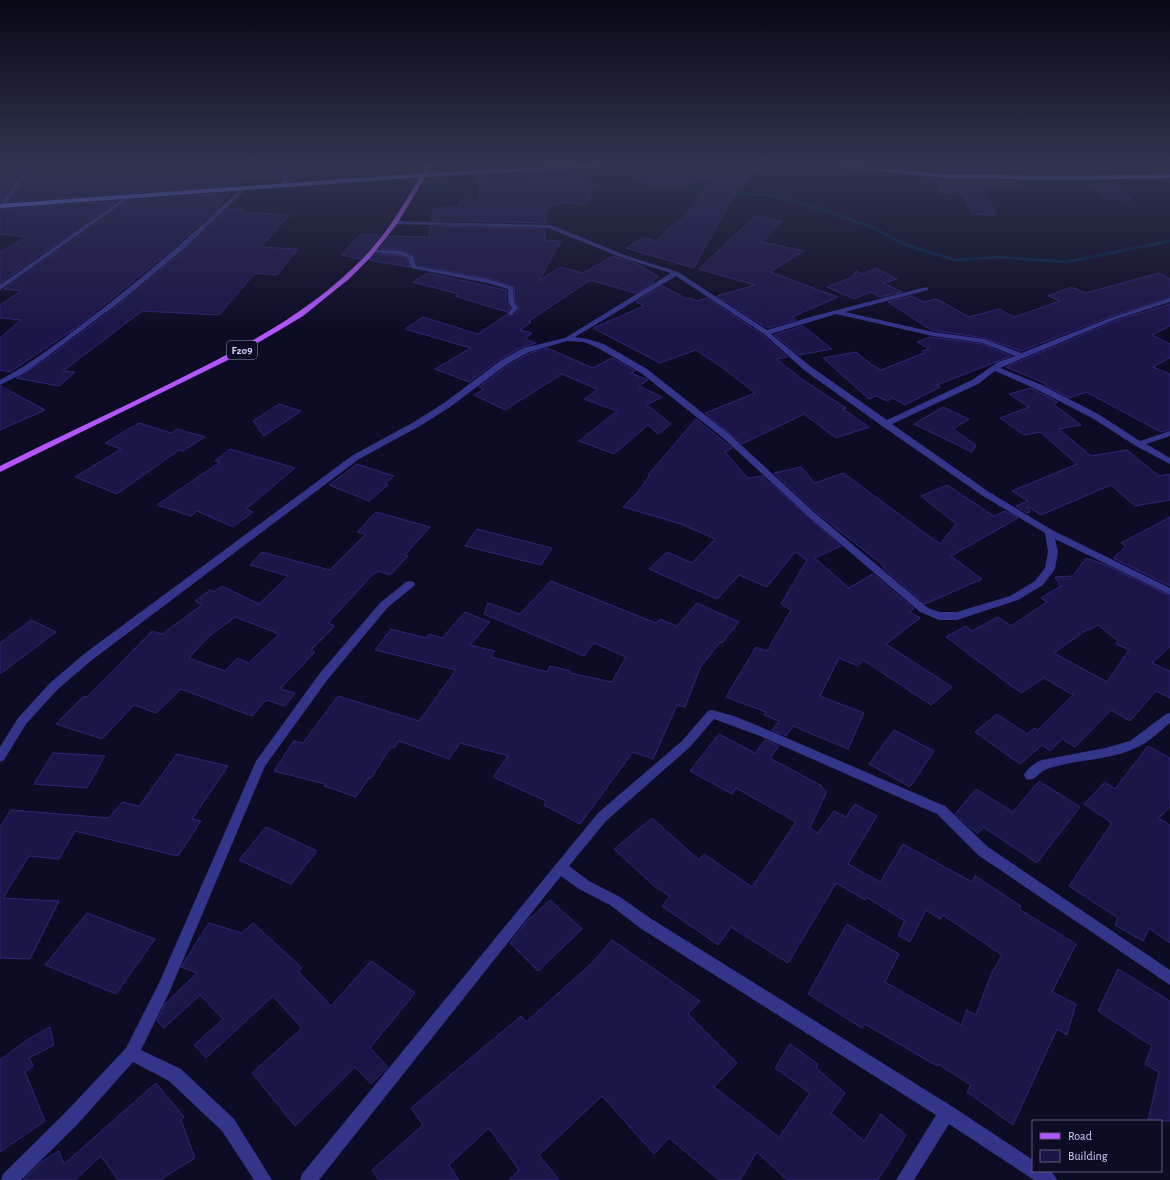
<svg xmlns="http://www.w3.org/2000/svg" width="1170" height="1180" font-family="'Alegreya Sans',sans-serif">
<rect width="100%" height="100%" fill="#0e0c25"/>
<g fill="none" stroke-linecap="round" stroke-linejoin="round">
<path stroke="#062449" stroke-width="3" d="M660,164L669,172
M679,180L691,190L711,192
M727,193L771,195L818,208L874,228L904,244L955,260L999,257L1066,262L1170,241"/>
</g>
<path fill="#1c1648" stroke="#2f2576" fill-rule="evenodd" d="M9,164H28L0,202V180Z
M36,164H284L282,177L244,179L239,185L10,202Z
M669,164H751V166L755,167L743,188H737L694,268L626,248L643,238L656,241L677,221H681L713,179L653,188L631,173L673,167Z
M932,164H989L1002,173L934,171Z
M584,170L593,186L587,204L556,203L557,205L550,206V208H546V223L431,220L433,210L443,209V207H459L461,200H479L478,176L492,175V180L531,178L530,174Z
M936,178L1012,181L1020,187L982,186L996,215L972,214L964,195L940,192Z
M1092,183L1116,184L1131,200L1106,199Z
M231,193L216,208H218L164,256L74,329L10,372L0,370V338L21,320L0,318V305L21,291L4,289L130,200Z
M117,201L0,283V252L27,237L0,234V209Z
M228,208L244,209L241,212L289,215L261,247L298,249L277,275L255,273L219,315L142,311L63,371L75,372L59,386L16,378L45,360L126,299L188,247Z
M755,216L782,221L762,242L804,251L770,272L838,297L792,317L796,320L767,328L717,296L755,285L699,269Z
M430,226L545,229V240L561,241L539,281L560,267L583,273L613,256L640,265L658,277L652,281L654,282L636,293L590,280L529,321L531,322L520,330L532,333L525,339L536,343L522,347L499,360L469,382L435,369L471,348L405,329L423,317L478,334L506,315L513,316L519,309L515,302L514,287L488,278L417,265L414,255L401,250L380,248L390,236L429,237Z
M360,235H381L360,259L341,255Z
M375,254L400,256L407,259L409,267L370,260Z
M876,268L897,279L883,283L902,292L880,297L872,292L854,299L827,287L853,277L856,271L862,274Z
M428,273L506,290V302L510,308L507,312L455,296L458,294L413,282Z
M1159,273L1170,279V297L1109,317L1021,351L984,338L931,330L888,302L911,296L924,302L937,299L969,317L999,309L1014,317L1060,301L1048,296L1071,287L1086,293Z
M662,286L687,299L691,298L696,301L707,298L763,335L787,357L776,359L806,382L846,408L843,409L869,427L836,438L804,414L742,444L705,413L755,393L723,368L696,350L660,363L593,328L644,306L636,302Z
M1170,304V326L1152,335L1170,344V358L1153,367L1170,374V430L1161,432L1086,392L1070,398L1045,385L1047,384L1006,367L1115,321Z
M803,326L832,349L799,355L774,335Z
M930,337L983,344L1011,356L937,385L940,387L905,405L893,398L887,401L876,396L869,399L823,358L856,352L872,365L881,370L924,353L922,351L929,349L917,342Z
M547,348L593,368L612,358L635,371L631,373L648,380L639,386L662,397L647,405L671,424L658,434L648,425L614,454L579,441L617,411L584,399L597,390V389L562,374L505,410L474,395L484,389L479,387L507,366L530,353Z
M0,386H1L45,410L0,430Z
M1031,388L1058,402L1053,404L1081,425L1059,429L1091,456L1127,450L1159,476L1170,474V500L1135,506L1111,485L1041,515L1027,506L1030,512L1027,513L1016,506L1028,501L1012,491L1077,464L1040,432L1024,435L1000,418L1029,407L1009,394Z
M279,404L301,411L264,436L253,421Z
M943,407L969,419L953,429L976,445L972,452L914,424Z
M696,419L732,448L725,452L748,478L762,476L841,546L815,558L849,588L873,574L914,609L909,611L920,618L886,644L952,687L931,705L863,660L858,666L839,658L820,696L864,713L848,749L793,726L786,736L772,730L779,721L764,715L766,712L726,697L756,647L767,651L791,610L781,604L807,560L795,552L767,587L739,575L717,599L649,569L667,552L692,563L715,539L681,524L623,507L637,493L650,475H648Z
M139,423L171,433L177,429L205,437L183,451L179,450L117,494L75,477L121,449L105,443Z
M230,449L295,468L246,509L253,512L233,527L197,511L191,516L157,505L220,462L215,461Z
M357,464L394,476L385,484L388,485L369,501L329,485Z
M801,467L815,483L843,473L940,544L956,524L921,496L947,485L994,516L1005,511L1018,518L951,556L982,579L925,604L883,568L885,567L816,512L774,473Z
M376,512L430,527L405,555L408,556L390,575L378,571L376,573H374L328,623L335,626L311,650L315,652L280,689L295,693L285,706L266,700L252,716L181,689L156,713L134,705L102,739L56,724L84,696L87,697L152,631L162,634L202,605L195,601L210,590L214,592L222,586L259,604L288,576L250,565L262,552L330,570L366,534L357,532ZM235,617L279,634L249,663L237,658L225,671L189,658L207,638Z
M1170,517V586L1113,558L1126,546L1121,543Z
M477,529L552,548L541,565L465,546Z
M1086,558L1106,565L1170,596V647L1152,663L1170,671V698L1156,691L1130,721L1111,710L1075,747L1062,739L1050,751L1042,745L1020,764L975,732L997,714L1027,734L1034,728L1038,730L1073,695L1044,678L1021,693L946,637L966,626L972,631L998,617L1011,626L1047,602L1041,598L1061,586L1055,577L1073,576ZM1098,625L1118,641L1116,644L1129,650L1107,682L1054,653L1088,629L1090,630Z
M551,581L656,623L660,619L677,626L697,603L739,622L722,643L720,642L700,668L685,707L677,705L653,759L633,752L580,824L544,805L546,801L493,777L508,756L460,743L449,759L399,741L394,748L391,747L371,778H369L356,797L324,786L325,784L274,771L294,741L303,743L338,696L419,721L456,670L375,650L391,629L426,638L429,634L442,638L465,612L490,622L470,645L495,651L491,657L547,672L550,666L571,671L570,673L612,682L626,657L594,643L584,656L484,614L488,603L520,614Z
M31,620L56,632L0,674V643Z
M894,730L934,751L910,787L869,764Z
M719,734L755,753L765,740L779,746L770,758L822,786L821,787L827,791L810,828L818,833L834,811L846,817L855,804L877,816L848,864L880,882L903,844L972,882L975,876L1021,906L1019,909L1076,944L1052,992L1076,1004L1067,1035L1057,1029L1013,1125L967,1092L971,1085L938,1064L937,1066L865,1024L862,1028L808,994L847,924L899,954L885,982L961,1025L967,1010L976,1015L991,974L1002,955L943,915L940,919L926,910L910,942L898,935L905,921L866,897L865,900L836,883L788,963L731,927L718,945L662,906L670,896L654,886L614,849L652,818L699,860L704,854L752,887L796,822L736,788L732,794L690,771Z
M1148,746L1170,758V807L1159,818L1170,825V943L1149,928L1143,941L1115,925L1118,918L1069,886L1112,823L1084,804L1105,782L1115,789Z
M53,753L72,754L105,756L87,788L34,784Z
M177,754L228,766L192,819L201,821L178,856L75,831L59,859L29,856L3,898L59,901L30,959L0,958V827L11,810L109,818L122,802L139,806Z
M1039,781L1080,807L1037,863L983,827L978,834L955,814L976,789L1013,812Z
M266,827L317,851L291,884L239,860Z
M550,900L582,929L538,971L510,943L527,921Z
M87,913L155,939L116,994L45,965Z
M209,923L242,933L253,923L302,968L298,971L331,1006L371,961L415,993L370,1048L388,1067L371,1084L355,1067L295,1126L252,1073L302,1028L273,996L206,1058L194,1045L223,1019L200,995L164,1028L157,1021L165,1004L197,973L181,967Z
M612,940L700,1001L688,1014L737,1063L714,1087L779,1137L810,1093L775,1068L790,1044L818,1064L816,1068L845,1093L831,1113L864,1141L881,1114L906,1135L878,1180H787L757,1152L740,1180H719L669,1138L654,1154L602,1096L539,1155L559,1180H509L519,1170L489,1128L449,1165L459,1180H379L372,1170L423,1125L411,1108L521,1016L526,1022L593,962Z
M1118,969L1170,1001V1121H1148L1159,1072L1145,1064L1152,1046L1098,1011Z
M50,1027L54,1045L29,1058L33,1066L25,1072L45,1121L0,1152V1060L27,1040Z
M156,1083L184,1117L181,1120L195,1158L160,1180H118L101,1156L75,1180H23L41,1162L59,1151L64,1164Z"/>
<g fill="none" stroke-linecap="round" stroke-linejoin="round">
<path fill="#323589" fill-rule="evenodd" d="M30,164H35L4,207H0V205Z
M286,164H291L287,186L284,188L281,186Z
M241,188L246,189L187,246L125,298L44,359L24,373L0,385V380C30,364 58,343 85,322C140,280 192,236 241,188Z
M128,195L133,196L0,290V285Z
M394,221L551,225L627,256L678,272L767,330L810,317L926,287L928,288V290L845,312L933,332L984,339L1021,353L1110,318L1170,298V302L1114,320L1000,368L1042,385L1098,414L1140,441L1170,431V436L1146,444L1170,458V464L1136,446L1092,418L1036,389L995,371L978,384L892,424L989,492L1052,530L1170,588V595L1055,539L1058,552L1055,569L1043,585L1018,600L957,620H939L920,612L809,517L722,437L641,373L598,348L584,342L567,341L529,352L506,365L450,407L420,426L359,459L92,660L58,689L26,724L4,760L0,762V747L18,718L50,683L84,654L353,455L414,422L444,403L500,361L523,348L565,338L671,273L623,258L548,228L392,224V222ZM676,276L764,334L804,370L882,426L983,496L1045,533L1048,552L1045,568L1035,581L1010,596L957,612H940L928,608L815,513L728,433L647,369L604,344L587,339L575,337ZM836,314L933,336L983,343L1015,356L998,362L972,380L887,420L810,366L771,334Z
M373,249L401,251L413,256L416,266L488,279L513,287L514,302L518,308L512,315L507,314L512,308L508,302V289L487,283L411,268L408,258L400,255L371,252L370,251Z
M410,581L414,582L415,584L414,586L388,607L328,679L265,766L169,993L141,1050L181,1069L234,1119L272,1180H254L222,1131L169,1081L133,1062L76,1126L21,1180H1L3,1174L64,1114L126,1048L159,983L256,761L320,673L380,603L406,582Z
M712,710L734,716L768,730L945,806L988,847L1170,970V985L978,855L937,814L760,736L714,719L690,747L606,821L569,866L589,881L620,897L650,918L953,1107L1033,1160V1171C1044,1171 1053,1169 1057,1180H1034L949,1124L914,1180H896L936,1115L640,928L610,905L579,889L561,876L319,1180H300L302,1174L598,813L682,741L708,711Z
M1170,713V723C1160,731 1149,742 1138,747C1109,761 1076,759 1047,769C1038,772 1036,782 1026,779L1024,775C1027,769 1035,762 1042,760L1105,748L1130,741L1166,714Z"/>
<path fill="#666eff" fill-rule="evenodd" d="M599,164H629L627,166L424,177L0,208V204L424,173Z
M805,164H825L947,174L1066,176L1170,174V178L1066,180L947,178Z"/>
<path fill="#b456ff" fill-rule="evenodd" d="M428,164H433L397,224L370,258L349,279L303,316L278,331L228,360L0,472V466C56,438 113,412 169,384C239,349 310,314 365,256C391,229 409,195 428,164Z"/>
</g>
<linearGradient id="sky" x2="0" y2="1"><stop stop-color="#080714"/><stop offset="0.5" stop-color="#303451"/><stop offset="1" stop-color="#303451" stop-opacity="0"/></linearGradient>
<rect width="1170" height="329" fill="url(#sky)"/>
<g text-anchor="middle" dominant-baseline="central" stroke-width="3" stroke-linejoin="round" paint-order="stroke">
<rect fill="#0e0c25" stroke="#9694be" stroke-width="1" x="227" y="341" width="30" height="18" rx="3"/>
<g font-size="11" font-weight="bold" fill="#d1cfff">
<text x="242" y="350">F209</text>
</g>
</g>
<rect x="1032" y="1120" width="130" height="52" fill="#0e0c25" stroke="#5c5a7c"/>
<rect x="1040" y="1133" width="20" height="6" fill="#b456ff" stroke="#5c5a7c"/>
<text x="1068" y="1140" font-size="12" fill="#d1cfff">Road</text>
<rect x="1040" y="1150" width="20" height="12" fill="#1c1648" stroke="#5c5a7c"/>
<text x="1068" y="1160" font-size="12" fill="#d1cfff">Building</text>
</svg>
